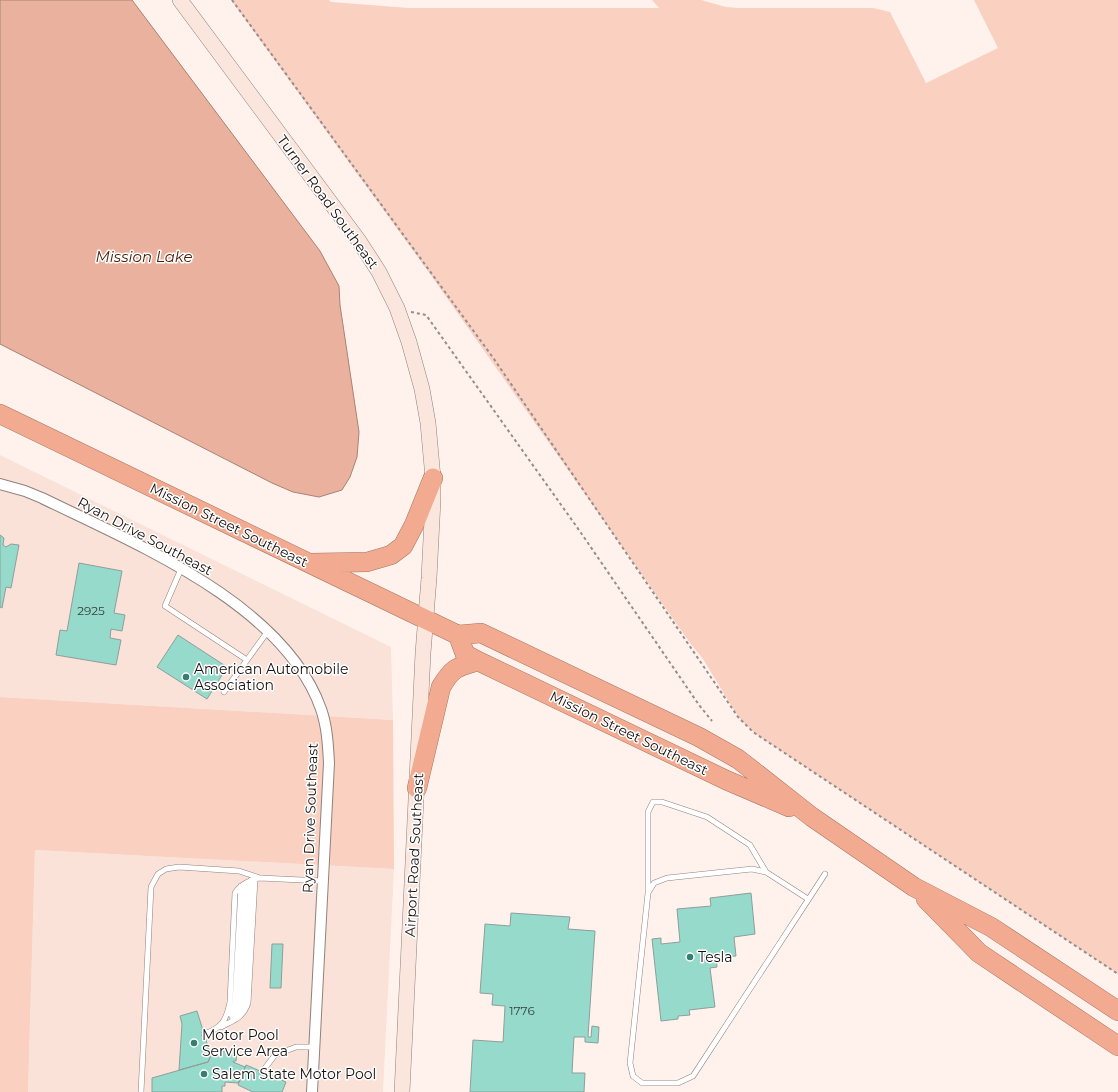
<svg xmlns="http://www.w3.org/2000/svg" width="1118" height="1092" font-family="Montserrat,sans-serif">
<rect width="100%" height="100%" fill="#fff2ed"/>
<path fill="#fae2d9" d="M0,455L391,647L393,720L0,697Z
M35,850L394,869L383,1092H28Z"/>
<path fill="#fad0c1" d="M231,0H329L331,2L409,8H659L652,0H701L726,7L739,8H873L890,12L926,83L998,48L974,0H1118V974L756,734L741,720L734,710L703,659L690,643L430,274Z
M0,697L393,720L394,869L35,850L28,1092H0Z"/>
<path fill="#eab29e" stroke="#aa8173" d="M0,0H132L320,251L339,286L340,305L359,432L357,457L350,477L342,490L319,497L293,492L272,483L0,344Z"/>
<path fill="#96dacc" stroke="#8e9e9a" d="M0,535L4,538L3,545L6,547L11,544L19,545L11,588L6,587L2,608L0,607Z
M79,563L122,571L114,613L125,615L122,631L111,629L110,638L121,640L116,665L56,655L60,630L67,631Z
M178,635L227,667L207,699L157,667Z
M751,893L755,934L734,937L736,956L716,958L717,967L710,968L715,1007L689,1010L690,1015L678,1016V1019L661,1021L652,939L661,938V944L680,942L677,909L711,906L710,898Z
M511,913L570,917L568,929L595,931L588,1037H591L592,1026L599,1027L598,1043L585,1042V1037H574L572,1073H585L584,1092H470L473,1040L503,1042L505,1006L492,1005L493,994L480,993L485,924L510,926Z
M272,944H283L281,988H270Z
M197,1011L210,1053H212L208,1062L179,1070L182,1024L180,1016Z
M209,1050L237,1052L236,1061H233V1062L245,1067L238,1083L225,1082V1086H222V1092H152V1078L208,1062L212,1053H210Z
M246,1065L286,1082L282,1092H253L238,1085Z"/>
<g fill="none" stroke-linecap="round" stroke-linejoin="round">
<g stroke="#90817c" stroke-width="6">
<path id="lane" d="M181,569L165,606L247,660L268,631
M224,692L247,660
M648,892V812L653,802H662L707,817L750,845L766,872
M808,899L766,872L752,869L667,878L654,883L648,893L630,1063L633,1076L642,1083H678L693,1076L825,874
M230,1014L235,1003L241,886
M232,1017L238,1008L239,1003L246,883
M234,1018L240,1012L244,1003L251,880
M221,1027C234,1020 243,1018 248,1003L255,879
M204,1034C222,1028 226,1021 230,1002L235,893C240,885 251,879 260,878L323,881
M262,1072L275,1055L296,1047H314
M141,1092L151,887L158,874L166,869L179,867L239,871L260,878"/>
</g>
<g stroke="#90817c" stroke-width="12">
<path id="street" d="M0,484L25,491L42,498C136,544 284,604 321,709C327,726 328,744 329,763L312,1092"/>
</g>
<g stroke="#90817c" stroke-width="16">
<path id="secondary" d="M180,0L359,241L379,272L397,308L409,342L422,389L428,423L433,478V500L429,578L423,653L402,1092"/>
</g>
<g stroke="#a57562" stroke-width="20">
<path id="highway" d="M0,414L458,635L481,633L699,737L738,759L812,817L914,887L991,927L1118,1011
M311,563L367,562L391,555L403,546L414,525L433,478
M458,635L465,654L478,661L726,780L789,807
M417,788L441,687C453,667 457,667 478,661
M926,899L979,953L1118,1046"/>
</g>
<path stroke="#978d8a" stroke-width="2" stroke-dasharray="3 3" stroke-linecap="butt" d="M232,0L494,359L738,717L753,732L1118,974
M411,312L426,315L579,530L699,705L712,721"/>
<use href="#lane" stroke="#fff" stroke-width="5"/>
<use href="#street" stroke="#fff" stroke-width="10"/>
<use href="#secondary" stroke="#fbe6de" stroke-width="15"/>
<use href="#highway" stroke="#f2ab90" stroke-width="19"/>
</g>
<g fill="#397d71" stroke="#fff" stroke-width="1.5">
<circle cx="186" cy="677" r="4"/>
<circle cx="690" cy="957" r="4"/>
<circle cx="194" cy="1043" r="4"/>
<circle cx="204" cy="1074" r="4"/>
</g>
<g text-anchor="middle" dominant-baseline="central" stroke-width="3" stroke-linejoin="round" paint-order="stroke">
<g font-size="12" fill="#35423e">
<text x="91" y="610">2925</text>
<text x="522" y="1010">1776</text>
</g>
<g font-size="14" fill="#15100e" stroke="#fff">
<text transform="translate(328 202) rotate(54)">Turner Road Southeast</text>
<text transform="translate(229 525) rotate(26)">Mission Street Southeast</text>
<text transform="translate(145 536) rotate(28)">Ryan Drive Southeast</text>
<text transform="translate(629 733) rotate(26)">Mission Street Southeast</text>
<text transform="translate(310 818) rotate(-88)">Ryan Drive Southeast</text>
<text transform="translate(414 855) rotate(-87)">Airport Road Southeast</text>
</g>
<g font-size="14" fill="#15100e" stroke="#fff" text-anchor="start">
<text x="194" y="669">American Automobile<tspan x="194" dy="16">Association</tspan></text>
<text x="698" y="957">Tesla</text>
<text x="202" y="1035">Motor Pool<tspan x="202" dy="16">Service Area</tspan></text>
<text x="212" y="1074">Salem State Motor Pool</text>
</g>
<g font-size="15" font-style="italic" fill="#4c1b06" stroke="#fff">
<text x="144" y="256">Mission Lake</text>
</g>
</g>
</svg>
